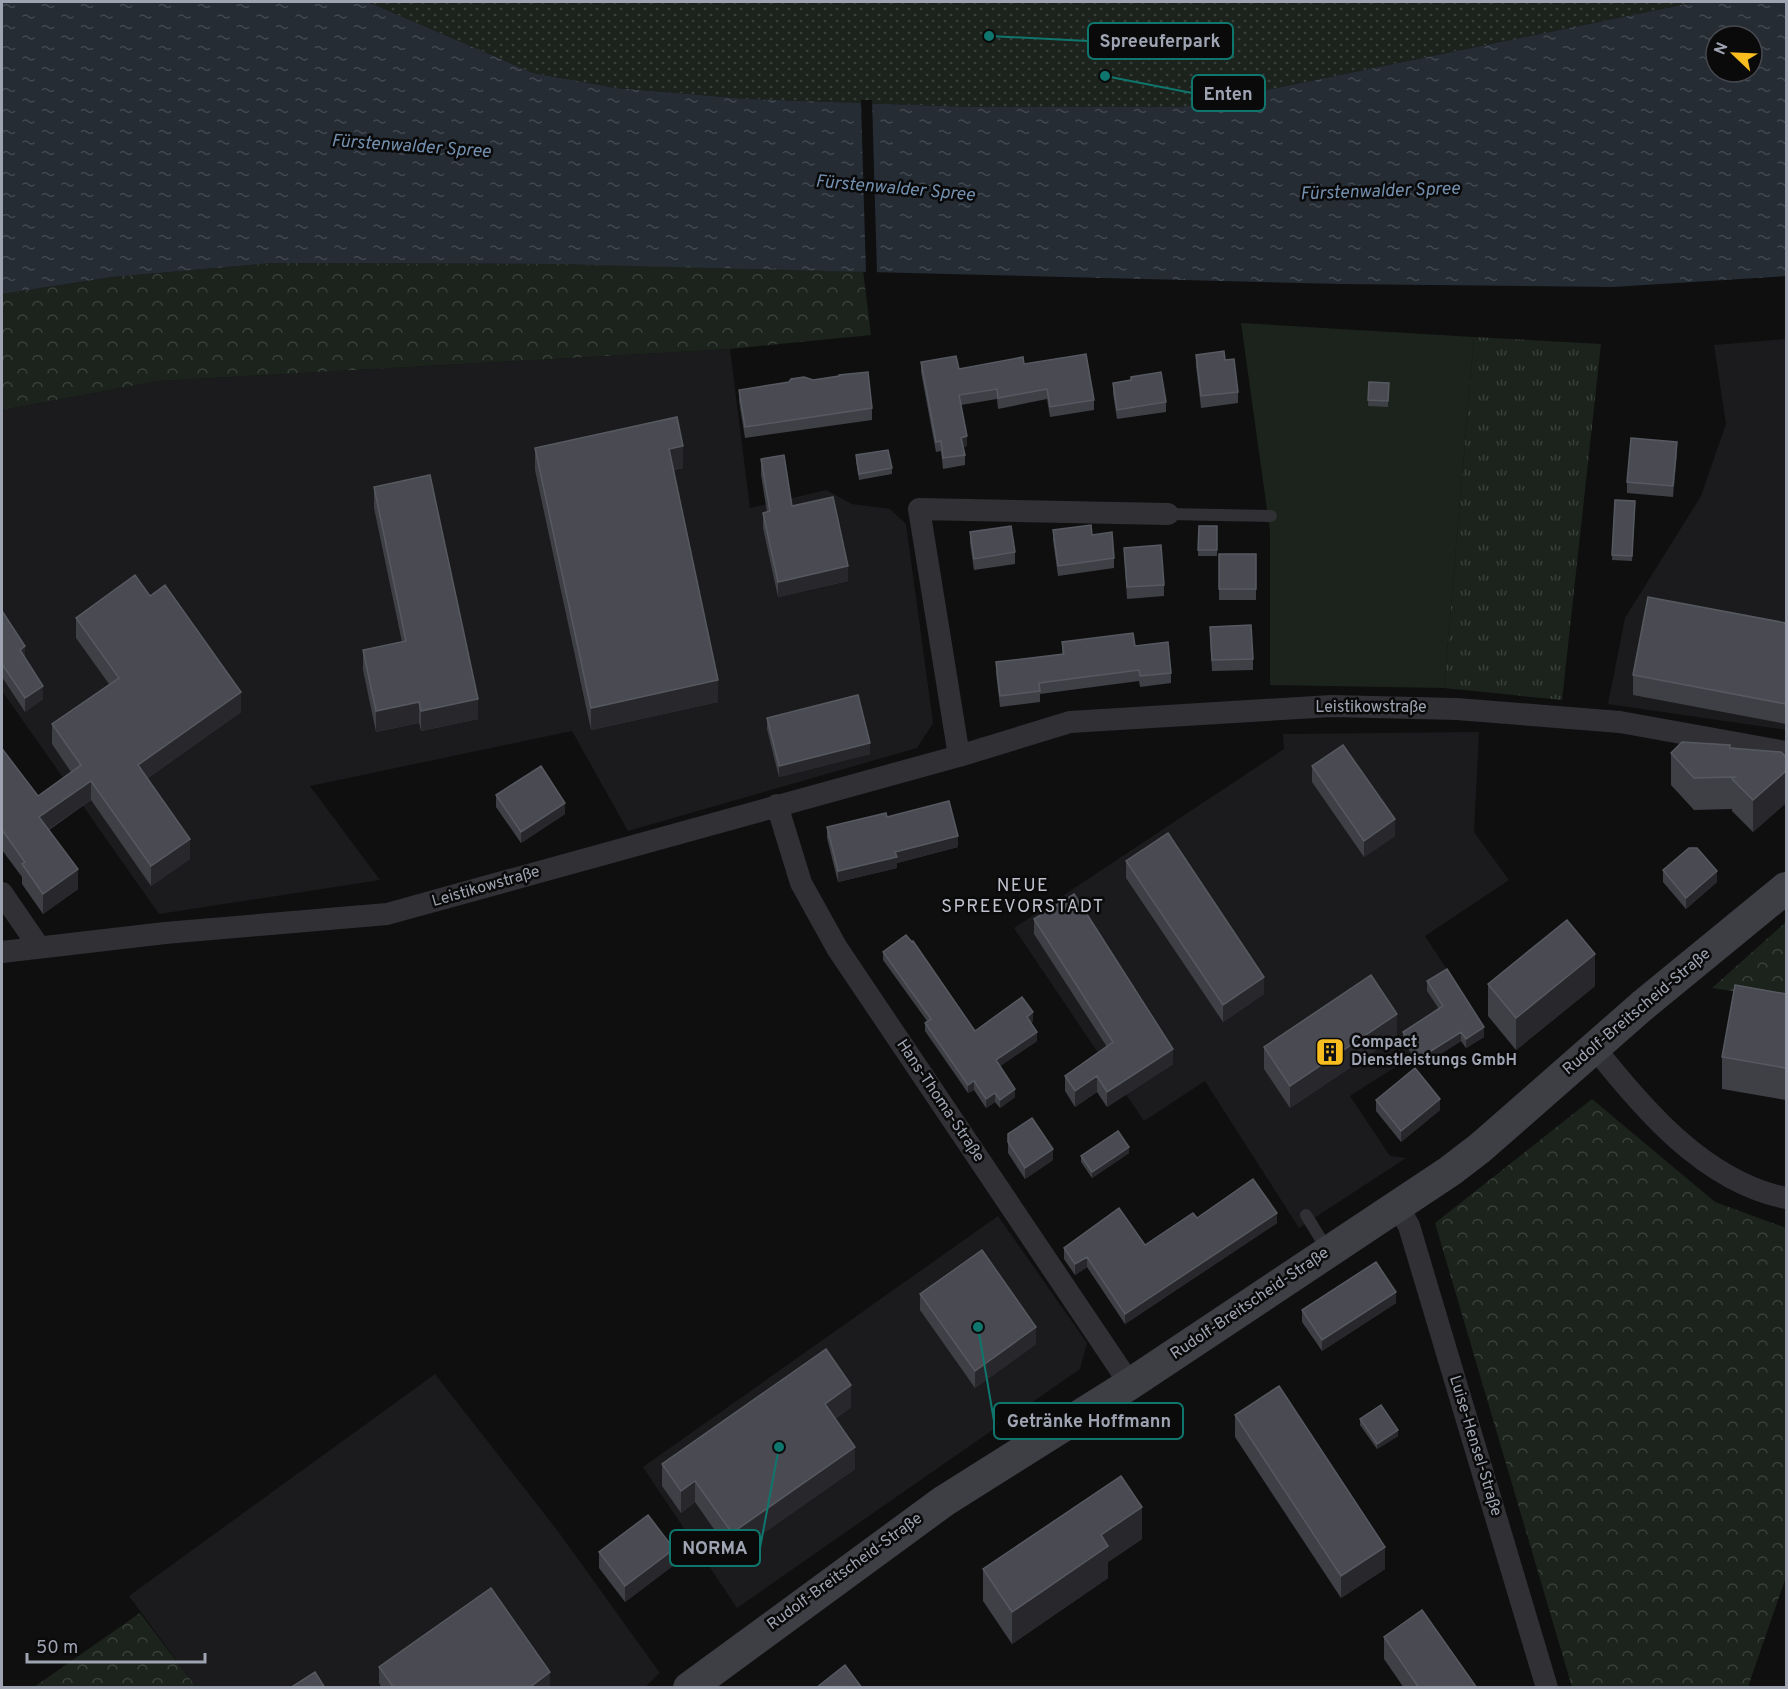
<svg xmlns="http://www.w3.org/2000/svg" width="1788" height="1689" font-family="Overpass,sans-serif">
<defs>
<pattern id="grass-tufts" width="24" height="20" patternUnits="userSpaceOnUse" patternTransform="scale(1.5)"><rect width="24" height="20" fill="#1b231c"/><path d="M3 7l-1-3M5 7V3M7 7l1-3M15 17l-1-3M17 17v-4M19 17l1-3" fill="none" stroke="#39403b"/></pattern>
<pattern id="forest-crowns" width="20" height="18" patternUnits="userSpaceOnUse" patternTransform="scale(1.5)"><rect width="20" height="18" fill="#1b231c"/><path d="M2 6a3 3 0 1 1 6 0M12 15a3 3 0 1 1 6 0" fill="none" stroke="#39403b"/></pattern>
<pattern id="park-dots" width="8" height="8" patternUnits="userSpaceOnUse" patternTransform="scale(1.5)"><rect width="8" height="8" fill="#1b231c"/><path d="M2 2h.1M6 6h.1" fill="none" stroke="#39403b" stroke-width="1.8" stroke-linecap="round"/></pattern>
<pattern id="water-ripples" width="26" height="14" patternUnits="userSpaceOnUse" patternTransform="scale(1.5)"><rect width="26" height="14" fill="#252c34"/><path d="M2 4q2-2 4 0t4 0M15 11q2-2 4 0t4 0" fill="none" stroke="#41484f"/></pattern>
</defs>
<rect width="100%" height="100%" fill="#0f0f10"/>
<path fill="#1b1b1d" d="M1786,339V730L1608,704L1625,618L1701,496L1726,424L1714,345Z
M730,349L750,508L826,490L852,504L890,509L906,524L933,723L917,748L628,831L572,731L310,786L380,880L159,914L2,691V410L158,381Z
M1479,732L1474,832L1509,880L1425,936L1477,1015L1350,1096L1390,1156L1406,1158L1299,1228L1205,1081L1144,1121L1014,928L1284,749L1283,734Z
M998,1216L1087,1343L1080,1369L737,1608L643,1467Z
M435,1374L557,1530L660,1673L644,1688L196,1687L129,1596Z"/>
<path fill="url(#grass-tufts)" d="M1474,337L1601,344L1562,700L1444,688Z"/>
<path fill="url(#forest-crowns)" d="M272,263L556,264L863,270L871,335L730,349L158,381L2,410V294L112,277Z
M1786,922V999L1712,988Z
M1592,1099L1715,1202L1786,1228V1577L1748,1687H1572L1435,1223Z
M140,1613L196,1687H34Z"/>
<path fill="url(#park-dots)" d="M368,2H1696L1183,107H972L748,99L616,88L533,73Z"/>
<path fill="#1b231c" d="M1241,323L1474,337L1444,688L1270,685V531Z"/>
<path fill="url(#water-ripples)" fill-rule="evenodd" d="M2,2H368L533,73L616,88L748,99L972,107H1183L1696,2H1786V276L1613,287L1341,284L556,264L272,263L112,277L2,294ZM1716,36H1752V72H1716Z"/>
<path fill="#0f0f10" d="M861,100H872L877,274H866Z"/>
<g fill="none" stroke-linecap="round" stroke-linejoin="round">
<path stroke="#303035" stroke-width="12" d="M1168,514L1271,516
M1306,1215L1328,1251"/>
<path stroke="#303035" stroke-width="22" d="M959,756L919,509L1168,514
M777,805L801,883L837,948L1130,1384
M2,893L39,947
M2,952L165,933L387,914L959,756L1070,722L1331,706L1457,709L1620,722L1786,752
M1594,1047C1643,1109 1705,1182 1786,1198
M1398,1207L1409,1226L1547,1688"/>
<path stroke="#3e3f45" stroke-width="32" d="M689,1688L944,1501L1130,1384L1450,1171L1480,1148L1642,1006L1786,888"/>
</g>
<path fill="#3f4046" d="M1196,355L1225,360L1238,392V403L1201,408L1196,366Z
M921,362L959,369L1024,364L1094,400V410L1050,417L1047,399L998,409L997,399L961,405L967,446L963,447L965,455V465L943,469L941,451L936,452L921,372Z
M1369,382L1389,383L1388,407L1368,406Z
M1113,383L1166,402V412L1117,419L1113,393Z
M739,390L872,408V420L745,438L739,401Z
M535,448L683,468L674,470L718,702L591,730L535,470Z
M1677,453L1673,497L1627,493V482Z
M856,455L892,468V474L859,480L856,461Z
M761,459L792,506L848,581L778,597L763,528V513L767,512L761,475Z
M374,487L478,719L421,731L419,723L376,732L363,670V650L402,642L374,508Z
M1615,500L1635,501L1632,561L1612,560Z
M1199,526H1217V556H1198Z
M1053,530L1092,535L1114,558V568L1058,576L1053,540Z
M970,532L1015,552V564L974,570L970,543Z
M1124,548L1164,585V596L1127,599Z
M1219,554H1256V600H1219Z
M150,596L241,712L148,778L190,859L151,886L91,800L49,830L78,889L43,914L22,884V877L2,850V751L38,796L71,772L52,744V724L109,684L76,638V618Z
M2,611L25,659L43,699L25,712L2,677Z
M1786,623V724L1633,695V675Z
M1210,638L1253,659V670L1212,671Z
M1062,642L1135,646L1171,673V683L1140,687L1139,681L1040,694V702L1000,707L996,673V662L1062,654Z
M767,718L870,754L779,777L767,729Z
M1730,748L1786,757V803L1753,832L1732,811V809L1694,810L1671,785V753Z
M1312,766L1395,836L1364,857L1312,782Z
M496,795L565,814L521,843L496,807Z
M887,817L958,847L897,863V868L838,882L827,838V827Z
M1126,861L1264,994L1223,1022L1126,878Z
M1663,870L1717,882L1686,909L1663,882Z
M1034,919L1173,1064L1107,1107L1097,1092L1075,1107L1065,1091V1076L1107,1047L1034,934Z
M883,952L975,1031L1033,1021L1031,1023L1037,1041L1000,1066L1015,1097L1000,1108L995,1102L986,1108L974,1090L968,1093L925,1031V1023L927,1021L883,960Z
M1427,981L1484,1037L1466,1048L1461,1041L1420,1067L1403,1041V1032L1439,1009L1427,991Z
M1488,984L1595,986L1516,1050L1488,1016Z
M1786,994V1100L1722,1089V1057Z
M1397,1036L1290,1108L1264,1069V1047Z
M1376,1100L1440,1110L1401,1142L1376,1111Z
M1008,1134L1053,1160L1025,1179L1008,1153Z
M1129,1153L1092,1178L1081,1162V1156Z
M1197,1218L1277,1223L1125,1324L1087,1267L1075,1275L1064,1259V1248L1145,1245Z
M920,1294L1036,1344L975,1388L920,1310Z
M1396,1303L1322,1351L1302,1322V1310Z
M851,1407L835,1419L855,1469L732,1555L695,1502L681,1513L662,1486V1464Z
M1235,1415L1385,1569L1341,1598L1235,1437Z
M1360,1419L1398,1436L1377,1449L1360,1425Z
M1142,1539L1108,1562V1578L1012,1644L983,1601V1569Z
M599,1552L674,1565L625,1602L599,1568Z
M1384,1637L1477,1688H1404L1384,1659Z
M379,1667L550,1688H382L379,1683Z"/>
<path fill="#28282c" d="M967,436V446L961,448V438Z
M1677,442V453L1673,497V486Z
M683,446V468L669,471V449Z
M848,566V581L778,597V582Z
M25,646V660L20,650Z
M718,680V702L591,730V708Z
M43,686V699L25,712V698Z
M241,692V712L138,785V765Z
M478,699V719L421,731V711Z
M419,702V723L376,732V711Z
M870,743V754L779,777V766Z
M1786,771V803L1753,832V800Z
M91,781V800L39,836V817Z
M565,803V814L521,843V832Z
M1395,819V836L1364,857V841Z
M958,836V847L897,863V868L838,882V871L895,852Z
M190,839V859L151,886V866Z
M78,869V889L43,914V894Z
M1717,871V882L1686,909V898Z
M1595,954V986L1516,1050V1018Z
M1264,977V994L1223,1022V1005Z
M1033,1012V1021L1027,1025V1017Z
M1397,1014V1036L1290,1108V1086Z
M1484,1027V1037L1466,1048V1039Z
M1037,1032V1041L996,1069V1060Z
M1461,1032V1041L1420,1067V1058Z
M1173,1049V1064L1107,1107V1092Z
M1097,1076V1092L1075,1107V1091Z
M974,1081V1090L968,1093V1085Z
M1015,1089V1097L1000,1108V1100Z
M995,1093V1102L986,1108V1099Z
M1440,1099V1110L1401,1142V1131Z
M1129,1147V1153L1092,1178V1172Z
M1053,1149V1160L1025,1179V1168Z
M1277,1213V1223L1125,1324V1314Z
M1087,1257V1267L1075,1275V1264Z
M1396,1292V1303L1322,1351V1340Z
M1036,1327V1344L975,1388V1371Z
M851,1385V1407L825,1426V1404Z
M1398,1430V1436L1377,1449V1444Z
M855,1447V1469L732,1555V1533Z
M695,1481V1502L681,1513V1491Z
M1142,1507V1539L1108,1562V1578L1012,1644V1612L1101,1535Z
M1385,1547V1569L1341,1598V1576Z
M674,1549V1565L625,1602V1586Z
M550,1672V1688H529Z"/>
<path fill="#4a4b52" stroke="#575961" stroke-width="1.5" d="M1224,351L1225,360L1234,359L1238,392L1201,396L1196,355Z
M1086,354L1094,400L1050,407L1047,389L998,398L997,389L959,395L967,436L961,438L965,455L943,458L941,441L936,442L921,362L956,356L959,369L1023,357L1024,364Z
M868,372L872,408L745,427L739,390L789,382L791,379L804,377L813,380L839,376V375Z
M1161,372L1166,402L1117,410L1113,383L1131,380V377Z
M1369,382L1389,383L1388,401L1368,400Z
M677,417L683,446L669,449L718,680L591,708L535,448Z
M1631,438L1677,442L1673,486L1627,482Z
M888,450L892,468L859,474L856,455Z
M784,455L792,506L833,497L848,566L778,582L763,513L770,511L761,459Z
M430,475L478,699L421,711L419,702L376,711L363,650L406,641L374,487Z
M1615,500L1635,501L1632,556L1612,555Z
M1091,525L1092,535L1112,532L1114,558L1058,566L1053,530Z
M1011,526L1015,552L974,559L970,532Z
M1199,526H1217V550H1198Z
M1161,545L1164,585L1127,587L1124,548Z
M1219,554H1256V589H1219Z
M135,575L150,596L165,585L241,692L138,765L190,839L151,866L91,781L39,817L78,869L43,894L22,864L25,862L2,830V751L3,750L38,796L81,765L52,724L119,678L76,618Z
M1648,597L1786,623V704L1633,675Z
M2,611L25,646L20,650L43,686L25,698L2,664Z
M1251,625L1253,659L1212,660L1210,627Z
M1133,633L1135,646L1168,642L1171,673L1140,676L1139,670L1039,683L1040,691L1000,696L996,662L1064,654L1062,642Z
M858,695L870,743L779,766L767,718Z
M1682,742L1730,745V748L1781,752L1786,757V771L1753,800L1732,779L1735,777L1694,778L1671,753Z
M1343,745L1395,819L1364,841L1312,766Z
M541,766L565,803L521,832L496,795Z
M949,801L958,836L895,852L897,857L838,871L827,827L886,813L887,817Z
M1168,833L1264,977L1223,1005L1126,861Z
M1689,848H1697L1717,871L1686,898L1663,870Z
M1074,894L1173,1049L1107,1092L1097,1076L1075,1091L1065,1076L1113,1042L1034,919Z
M1567,920L1595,954L1516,1018L1488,984Z
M906,935L912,942L913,941L975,1031L1022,997L1033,1012L1027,1017L1037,1032L996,1060L1015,1089L1000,1100L995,1093L986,1099L974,1081L968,1085L925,1023L931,1019L883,952Z
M1447,969L1484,1027L1466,1039L1461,1032L1420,1058L1403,1032L1443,1006L1427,981Z
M1371,975L1397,1014L1290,1086L1264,1047Z
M1735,985L1786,994V1068L1722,1057Z
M1415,1068L1440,1099L1401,1131L1376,1100Z
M1032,1118L1053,1149L1025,1168L1008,1142V1134Z
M1118,1131L1129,1147L1092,1172L1081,1156Z
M1253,1179L1277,1213L1125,1314L1087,1257L1075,1264L1064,1248L1119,1208L1145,1245L1193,1213L1197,1218Z
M982,1250L1036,1327L975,1371L920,1294Z
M1376,1262L1396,1292L1322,1340L1302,1310Z
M826,1349L851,1385L825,1404L855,1447L732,1533L695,1481L681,1491L662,1464Z
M1279,1386L1385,1547L1341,1576L1235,1415Z
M1381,1405L1398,1430L1377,1444L1360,1419Z
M1121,1476L1142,1507L1101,1535L1108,1546L1012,1612L983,1569Z
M648,1515L674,1549L625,1586L599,1552Z
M491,1588L550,1672L529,1688H394L379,1667Z
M1422,1610L1477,1688H1419L1384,1637Z
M845,1665L862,1688H816Z
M315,1672L325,1688H290Z"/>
<defs>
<g id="building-square" transform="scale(1.5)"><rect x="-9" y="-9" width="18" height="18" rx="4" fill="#f8bd1f" stroke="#0a0a0b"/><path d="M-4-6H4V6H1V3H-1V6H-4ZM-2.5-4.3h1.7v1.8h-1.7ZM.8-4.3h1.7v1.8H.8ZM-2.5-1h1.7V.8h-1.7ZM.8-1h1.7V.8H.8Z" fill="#111"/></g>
</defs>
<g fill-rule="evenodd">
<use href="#building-square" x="1330" y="1052"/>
</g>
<g text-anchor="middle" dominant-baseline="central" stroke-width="5" stroke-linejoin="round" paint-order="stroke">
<g font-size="16" fill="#9fa4b2" stroke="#0a0a0b">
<text x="1371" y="708">Leistikowstraße</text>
<text transform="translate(486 887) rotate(-16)">Leistikowstraße</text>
<text transform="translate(1637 1012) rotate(-40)">Rudolf-Breitscheid-Straße</text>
<text transform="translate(940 1101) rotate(56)">Hans-Thoma-Straße</text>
<text transform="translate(1250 1304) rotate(-34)">Rudolf-Breitscheid-Straße</text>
<text transform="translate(1475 1446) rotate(73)">Luise-Hensel-Straße</text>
<text transform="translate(845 1572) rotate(-36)">Rudolf-Breitscheid-Straße</text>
</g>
<g font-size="16" font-weight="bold" fill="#9fa4b2" stroke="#0a0a0b" text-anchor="start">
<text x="1351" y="1043">Compact<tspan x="1351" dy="18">Dienstleistungs GmbH</tspan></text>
</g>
<g font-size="18" font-style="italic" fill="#7490af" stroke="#0a0a0b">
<text transform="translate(411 147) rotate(4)">Fürstenwalder Spree</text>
<text transform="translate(895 189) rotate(5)">Fürstenwalder Spree</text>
<text transform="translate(1380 192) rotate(-2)">Fürstenwalder Spree</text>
</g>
<g font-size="18" letter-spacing="1.5" fill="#c0c3ce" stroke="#0a0a0b">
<text x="1023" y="886">NEUE<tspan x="1023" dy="21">SPREEVORSTADT</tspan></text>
</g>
</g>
<path fill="none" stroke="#0f766e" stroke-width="2" d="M989 36L1088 41M1105 76L1192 93M978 1327L994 1421M779 1447L760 1548"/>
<g fill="#0f766e" stroke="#0a0a0b" stroke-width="2">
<circle cx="989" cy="36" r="6"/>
<circle cx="1105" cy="76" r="6"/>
<circle cx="978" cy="1327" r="6"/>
<circle cx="779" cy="1447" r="6"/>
</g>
<g fill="#0a0a0b" stroke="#0f766e" stroke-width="2">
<rect x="1088" y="23" width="145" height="36" rx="6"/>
<rect x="1192" y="75" width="73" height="36" rx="6"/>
<rect x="994" y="1403" width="189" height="36" rx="6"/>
<rect x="670" y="1530" width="90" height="36" rx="6"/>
</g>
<g font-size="18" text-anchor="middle" font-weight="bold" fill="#9fa4b2">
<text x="1160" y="47">Spreeuferpark</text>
<text x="1228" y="100">Enten</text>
<text x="1089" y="1427">Getränke Hoffmann</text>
<text x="715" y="1554">NORMA</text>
</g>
<rect width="1788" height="1689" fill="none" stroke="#9fa4b2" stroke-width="6"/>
<g transform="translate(1734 54) rotate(293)"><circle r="28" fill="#0a0a0b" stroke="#46484e" stroke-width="1.5"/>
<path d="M0-4.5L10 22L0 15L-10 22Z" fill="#f8bd1f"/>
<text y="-9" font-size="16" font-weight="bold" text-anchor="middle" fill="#9fa4b2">N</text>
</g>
<path d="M27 1653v9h178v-9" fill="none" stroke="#9fa4b2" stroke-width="3"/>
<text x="36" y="1653" font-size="18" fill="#9fa4b2" stroke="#0a0a0b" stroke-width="4.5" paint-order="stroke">50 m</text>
</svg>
